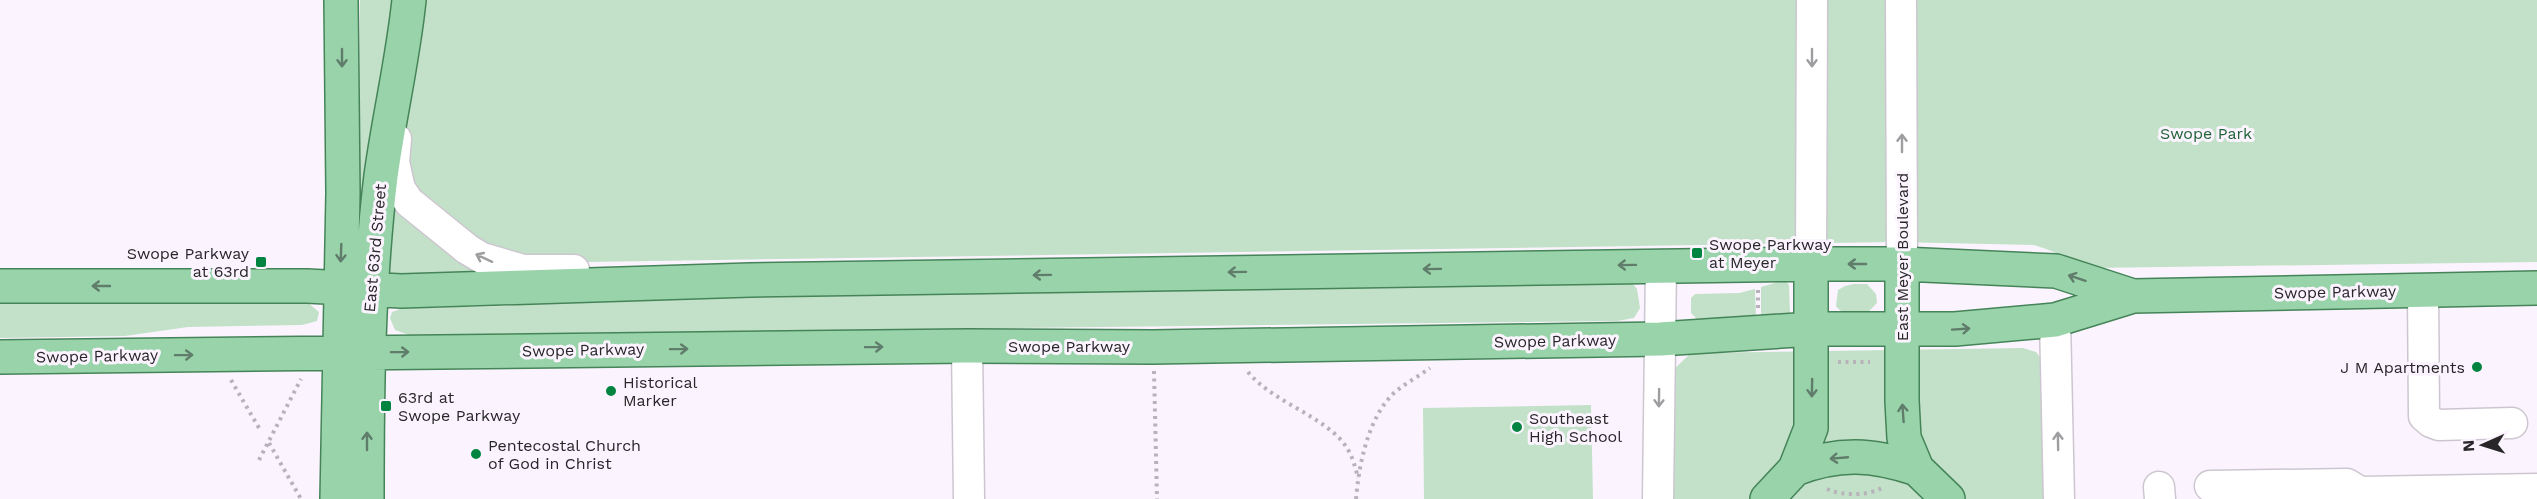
<svg xmlns="http://www.w3.org/2000/svg" width="2537" height="499" font-family="'Work Sans',sans-serif">
<rect width="100%" height="100%" fill="#fbf4fe"/>
<path fill="#c2e1c8" d="M360,0H396L358,244Z
M419,0H2537V262L2093,268C2072,261 2055,251 2034,245L1896,242L525,263L481,245L408,182L401,138Z
M395,207L475,263L478,275L388,274L392,210Z
M1785,280L1789,285L1790,314L1761,318V287Z
M1626,283L1633,284L1637,289L1640,308L1634,318L1617,321L409,335L395,330L390,318L392,312L403,308L509,306L569,299Z
M1854,284H1867L1876,294L1877,303L1868,312C1856,315 1843,316 1836,306L1838,290L1845,286Z
M1755,289L1756,319H1697L1691,313V298L1695,294L1739,293Z
M0,301L307,302L319,312L317,321L302,325L188,327L125,336L0,338Z
M2023,348L2036,352L2044,362L2046,499H1668L1670,373L1691,353Z
M1591,405L1593,499H1424L1423,408Z"/>
<g fill="none" stroke-linecap="round" stroke-linejoin="round">
<g stroke="#cdc6d0" stroke-width="33">
<path id="minor" d="M1901,0L1902,264
M396,139L394,162L400,189L409,202L467,249L482,258L523,270H574
M1811,264L1812,0
M2423,290L2424,416L2431,422L2439,425L2512,423
M2055,320L2059,499
M967,346L969,499
M2210,486L2347,484L2360,492L2537,489
M2159,487L2160,499
M1658,499L1661,265"/>
</g>
<g stroke="#458458" stroke-width="36">
<path id="major" d="M1902,264V401L1904,438L1917,469L1948,499
M0,286H307L401,291L750,280L1811,264H1902L2056,271L2133,296
M0,357L967,346L1153,347L1660,339L1812,329H1955L2055,320L2133,296L2537,288
M1795,469C1839,452 1873,454 1917,469
M337,499L343,193L341,0
M367,499C367,391 368,283 381,176C389,117 403,59 409,0
M1767,499L1795,469L1811,428V264"/>
</g>
<path stroke="#b8b2ba" stroke-width="4" stroke-dasharray="3 4.5" stroke-linecap="butt" d="M1758,308V289
M1838,362H1870
M1154,371L1157,499
M1248,372C1272,401 1316,413 1341,440C1351,451 1355,465 1358,478
M231,380L259,428
M269,443L301,499
M259,460L301,379
M1827,489C1843,496 1866,496 1882,488
M1356,499C1359,464 1368,417 1395,392C1406,383 1419,376 1430,368"/>
<use href="#minor" stroke="#fff" stroke-width="30"/>
<use href="#major" stroke="#99d3aa" stroke-width="33"/>
</g>
<defs><path id="oneway-shaft" d="M-6 0H5M1.5-3L5.5 0L1.5 3" fill="none" stroke-width="1.6" stroke-linecap="round" stroke-linejoin="round" transform="scale(1.5)"/></defs>
<g stroke="#607c6a">
<use href="#oneway-shaft" transform="translate(342 58) rotate(90)"/>
<use href="#oneway-shaft" transform="translate(341 253) rotate(92)"/>
<use href="#oneway-shaft" transform="translate(1857 264) rotate(-180)"/>
<use href="#oneway-shaft" transform="translate(1627 265) rotate(179)"/>
<use href="#oneway-shaft" transform="translate(1432 269) rotate(179)"/>
<use href="#oneway-shaft" transform="translate(1237 272) rotate(179)"/>
<use href="#oneway-shaft" transform="translate(1042 275) rotate(179)"/>
<use href="#oneway-shaft" transform="translate(2077 278) rotate(-162)"/>
<use href="#oneway-shaft" transform="translate(101 286) rotate(180)"/>
<use href="#oneway-shaft" transform="translate(1961 329) rotate(-4)"/>
<use href="#oneway-shaft" transform="translate(874 347) rotate(-1)"/>
<use href="#oneway-shaft" transform="translate(679 349) rotate(-1)"/>
<use href="#oneway-shaft" transform="translate(400 352) rotate(-1)"/>
<use href="#oneway-shaft" transform="translate(184 355) rotate(-1)"/>
<use href="#oneway-shaft" transform="translate(1812 388) rotate(91)"/>
<use href="#oneway-shaft" transform="translate(1903 413) rotate(-94)"/>
<use href="#oneway-shaft" transform="translate(367 441) rotate(-90)"/>
<use href="#oneway-shaft" transform="translate(1839 458) rotate(175)"/>
</g>
<g stroke="#9e9d9f">
<use href="#oneway-shaft" transform="translate(1812 58) rotate(90)"/>
<use href="#oneway-shaft" transform="translate(1902 143) rotate(-90)"/>
<use href="#oneway-shaft" transform="translate(484 258) rotate(-155)"/>
<use href="#oneway-shaft" transform="translate(1659 398) rotate(91)"/>
<use href="#oneway-shaft" transform="translate(2058 441) rotate(-91)"/>
</g>
<g fill="#00843f" stroke="#fbf4fe" stroke-width="2">
<rect x="1691" y="247" width="12" height="12" rx="3"/>
<rect x="255" y="256" width="12" height="12" rx="3"/>
<circle cx="2477" cy="367" r="6"/>
<circle cx="611" cy="391" r="6"/>
<rect x="380" y="400" width="12" height="12" rx="3"/>
<circle cx="1517" cy="427" r="6"/>
<circle cx="476" cy="454" r="6"/>
</g>
<g text-anchor="middle" dominant-baseline="central" stroke-width="6" stroke-linejoin="round" paint-order="stroke">
<g font-size="16" fill="#216337" stroke="#fbf4fe">
<text x="2206" y="133">Swope Park</text>
</g>
<g font-size="16" fill="#282629" stroke="#fbf4fe" text-anchor="start">
<text x="1709" y="244">Swope Parkway<tspan x="1709" dy="18">at Meyer</tspan></text>
<text x="249" y="253" text-anchor="end">Swope Parkway<tspan x="249" dy="18">at 63rd</tspan></text>
<text x="2465" y="367" text-anchor="end">J M Apartments</text>
<text x="623" y="382">Historical<tspan x="623" dy="18">Marker</tspan></text>
<text x="398" y="397">63rd at<tspan x="398" dy="18">Swope Parkway</tspan></text>
<text x="1529" y="418">Southeast<tspan x="1529" dy="18">High School</tspan></text>
<text x="488" y="445">Pentecostal Church<tspan x="488" dy="18">of God in Christ</tspan></text>
</g>
<g font-size="16" fill="#282629" stroke="#fbf4fe">
<text transform="translate(375 248) rotate(-85)">East 63rd Street</text>
<text transform="translate(1902 257) rotate(-90)">East Meyer Boulevard</text>
<text transform="translate(2335 292) rotate(-1)">Swope Parkway</text>
<text transform="translate(1555 341) rotate(-1)">Swope Parkway</text>
<text x="1069" y="346">Swope Parkway</text>
<text transform="translate(583 350) rotate(-1)">Swope Parkway</text>
<text transform="translate(97 356) rotate(-1)">Swope Parkway</text>
</g>
</g>
<g transform="translate(2483 445) rotate(267)" stroke="#fbf4fe" stroke-width="4.5" paint-order="stroke">
<path d="M0-4.5L10 22L0 15L-10 22Z" fill="#282629"/>
<text y="-9" font-size="16" font-weight="bold" text-anchor="middle" fill="#282629">N</text>
</g>
</svg>
